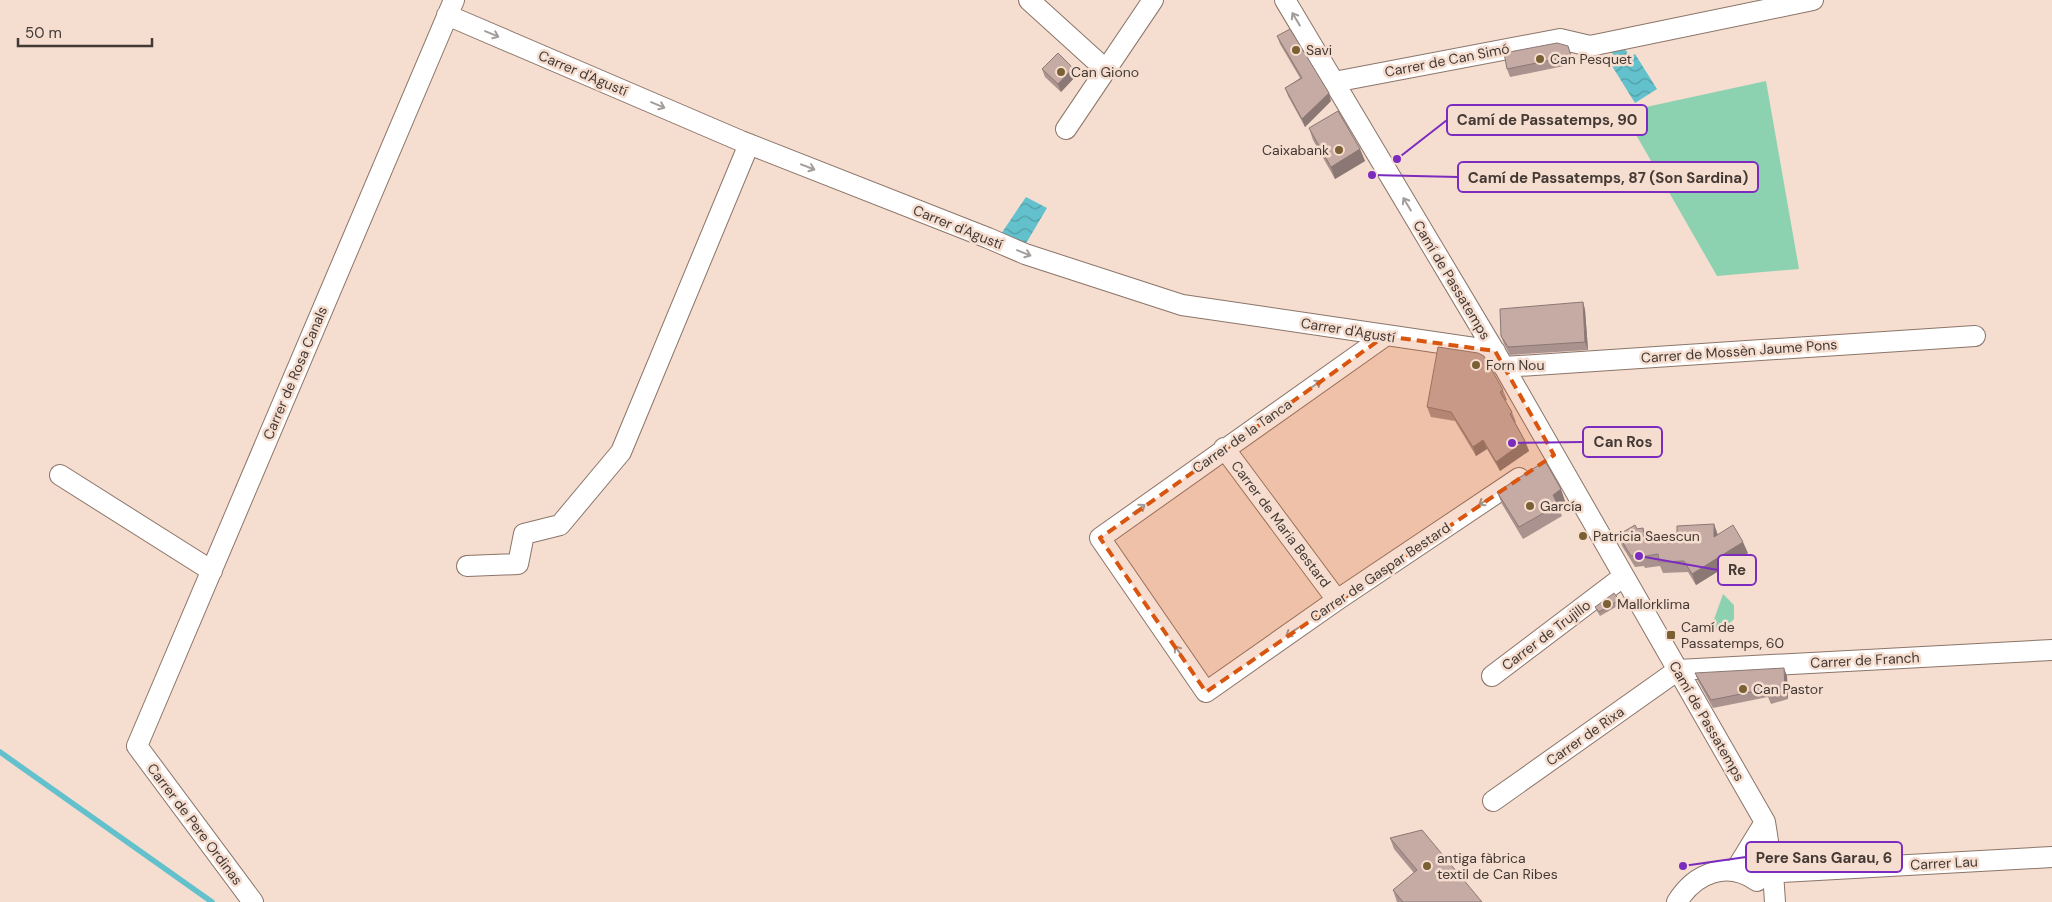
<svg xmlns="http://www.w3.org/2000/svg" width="2052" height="902" font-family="'DM Sans',sans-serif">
<defs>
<pattern id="water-waves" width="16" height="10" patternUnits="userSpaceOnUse" patternTransform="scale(1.25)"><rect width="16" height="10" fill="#62c1cc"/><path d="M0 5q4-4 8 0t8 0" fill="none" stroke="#529ea6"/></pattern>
</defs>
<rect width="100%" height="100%" fill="#f5ddcf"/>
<path fill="#8dd2b0" d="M1766,81L1799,269L1717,276L1623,112Z
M1723,594L1734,605V619L1723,630L1711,628Z"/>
<path fill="url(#water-waves)" d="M1624,47L1630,57L1635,54L1657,89L1635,103L1612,66L1618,62L1610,50Z
M1026,197L1047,208L1025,245L1001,234Z"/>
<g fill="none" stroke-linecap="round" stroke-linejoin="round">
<path stroke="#62c1cc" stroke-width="5.5" d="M0,752L212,902"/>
<g stroke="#8b7569" stroke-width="22">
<path id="minor" d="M1029,0L1105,69
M1285,0L1504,367L1765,822L1773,873L1775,902
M447,15L741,141L988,238L1025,254L1182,305L1495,351
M1334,82L1560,39L1590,46L1813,0
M1066,129L1153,0
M1385,336L1100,538L1206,692L1337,600L1519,478
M1504,367L1975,336
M1224,448L1337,600
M60,475L212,571
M467,566L518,564L524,534L560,525L621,452L749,144
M1492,676L1624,576
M1493,801L1678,670L2052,650
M1735,871L1765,822
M1746,874L2052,857
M253,902L137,746L454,0
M1677,902C1695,873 1727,860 1757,881"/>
</g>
<use href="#minor" stroke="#fff" stroke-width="20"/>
</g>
<path fill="#aa938e" d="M1277,36L1331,101L1305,127L1288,96L1285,88L1300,78L1280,44Z
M1568,46L1574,64L1510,77L1507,69Z
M1042,69L1076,76L1061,92L1045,77Z
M1309,128L1360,149L1365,161L1335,179L1313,140Z
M1583,302L1585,310L1588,350L1510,355L1504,344L1501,336Z
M1503,390L1507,400L1505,401L1512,412L1516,422H1515L1525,441L1529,451L1500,471L1487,449L1476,456L1455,421L1431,417L1427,407Z
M1497,492L1565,501L1558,506L1562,516L1523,539L1502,504Z
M1714,524L1718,535L1748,553L1696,585L1688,572L1663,573L1660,566L1645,568L1644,566L1635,567L1622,546L1618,535L1637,529L1643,528L1646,537L1677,536Z
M1619,600L1621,604L1600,616L1597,611L1595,607Z
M1695,673L1787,676L1788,699L1771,704L1768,697L1713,708L1698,681Z
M1390,838L1482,902H1397L1393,890L1414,873L1394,849Z"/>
<path fill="#8b7874" d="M1073,68L1076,76L1061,92L1058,84Z
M1329,93L1331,101L1305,127L1302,119Z
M1360,149L1365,161L1335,179L1331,167Z
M1583,302L1585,310L1588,350L1585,342Z
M1483,440L1487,449L1476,456L1473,447Z
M1525,441L1529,451L1500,471L1496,462Z
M1561,489L1565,501L1558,506L1553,495Z
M1714,524L1718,536L1714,537Z
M1743,542L1748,553L1696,585L1692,574Z
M1784,668L1787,676L1788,699L1785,691Z"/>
<path fill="#c6aba5" stroke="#8b7874" d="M1290,29L1329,93L1302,119L1285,88L1302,78L1277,36Z
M1557,43L1568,46L1571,56L1507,69L1504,53Z
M1058,53L1073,68L1058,84L1042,69Z
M1338,111L1360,149L1331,167L1309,128Z
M1583,302L1585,342L1508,347L1501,336L1500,309Z
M1438,347L1478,353L1484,356L1503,390L1500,392L1512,412L1510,414L1525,441L1496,462L1483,440L1473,447L1451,412L1427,407Z
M1545,461L1561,489L1553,495L1558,505L1519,527L1497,492Z
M1714,524V537L1733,525L1743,542L1692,574L1684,561L1659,562L1658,554L1641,557L1640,555L1631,556L1618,535L1635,525L1637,529L1643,528L1644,537L1677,536V526Z
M1614,593L1619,600L1599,612L1595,607Z
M1784,668L1785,691L1768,696L1766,689L1711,700L1695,673Z
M1422,830L1482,902H1403L1393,890L1417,870L1390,838Z"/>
<defs><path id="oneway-shaft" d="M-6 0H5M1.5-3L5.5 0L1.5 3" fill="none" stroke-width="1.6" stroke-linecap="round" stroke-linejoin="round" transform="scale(1.25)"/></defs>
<g stroke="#a29c9a">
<use href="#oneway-shaft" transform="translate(1296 19) rotate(-121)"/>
<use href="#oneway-shaft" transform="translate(492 34) rotate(23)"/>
<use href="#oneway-shaft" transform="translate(658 105) rotate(23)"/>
<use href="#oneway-shaft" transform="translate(808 167) rotate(21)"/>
<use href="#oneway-shaft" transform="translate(1407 204) rotate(-121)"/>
<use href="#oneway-shaft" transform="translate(1024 253) rotate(22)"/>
<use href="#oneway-shaft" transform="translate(1315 385) rotate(-35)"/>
<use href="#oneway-shaft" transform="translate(1485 501) rotate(146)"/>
<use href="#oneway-shaft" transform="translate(1139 509) rotate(-36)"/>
<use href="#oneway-shaft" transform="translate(1292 632) rotate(145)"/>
<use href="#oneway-shaft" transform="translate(1179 652) rotate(-125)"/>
</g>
<path fill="#d85610" fill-opacity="0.2" stroke="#d85610" stroke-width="4" stroke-dasharray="10 6" stroke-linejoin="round" d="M1385,336L1495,351L1554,455L1206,692L1100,538Z"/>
<g fill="#7a6032" stroke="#f5ddcf" stroke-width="2">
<circle cx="1296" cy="50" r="5"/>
<circle cx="1540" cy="59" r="5"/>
<circle cx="1061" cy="72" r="5"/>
<circle cx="1339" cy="150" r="5"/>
<circle cx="1476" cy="365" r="5"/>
<circle cx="1530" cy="506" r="5"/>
<circle cx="1583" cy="536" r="5"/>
<circle cx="1607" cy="604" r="5"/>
<rect x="1666" y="630" width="10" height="10" rx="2.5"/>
<circle cx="1743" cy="689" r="5"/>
<circle cx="1427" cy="866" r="5"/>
</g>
<g text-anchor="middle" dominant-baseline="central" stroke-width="5" stroke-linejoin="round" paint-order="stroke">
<g font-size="14" fill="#443a35" stroke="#f5ddcf" text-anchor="start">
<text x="1306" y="50">Savi</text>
<text x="1550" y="59">Can Pesquet</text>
<text x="1071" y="72">Can Giono</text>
<text x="1329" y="150" text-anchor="end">Caixabank</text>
<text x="1486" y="365">Forn Nou</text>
<text x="1540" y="506">García</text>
<text x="1593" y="536">Patricia Saescun</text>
<text x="1617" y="604">Mallorklima</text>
<text x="1681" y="627">Camí de<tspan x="1681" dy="16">Passatemps, 60</tspan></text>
<text x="1753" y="689">Can Pastor</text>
<text x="1437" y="858">antiga fàbrica<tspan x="1437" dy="16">textil de Can Ribes</tspan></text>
</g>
<g font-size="14" fill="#443a35" stroke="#f5ddcf">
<text transform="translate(1447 60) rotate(-11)">Carrer de Can Simó</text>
<text transform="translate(583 73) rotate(23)">Carrer d'Agustí</text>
<text transform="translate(958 227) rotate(22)">Carrer d'Agustí</text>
<text transform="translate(1452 280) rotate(59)">Camí de Passatemps</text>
<text transform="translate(1348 330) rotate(9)">Carrer d'Agustí</text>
<text transform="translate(1739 351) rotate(-4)">Carrer de Mossèn Jaume Pons</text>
<text transform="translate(295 373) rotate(-67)">Carrer de Rosa Canals</text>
<text transform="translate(1242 436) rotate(-35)">Carrer de la Tanca</text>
<text transform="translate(1281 524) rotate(53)">Carrer de Maria Bestard</text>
<text transform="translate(1380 572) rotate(-34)">Carrer de Gaspar Bestard</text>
<text transform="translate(1546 635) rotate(-37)">Carrer de Trujillo</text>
<text transform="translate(1865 660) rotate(-3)">Carrer de Franch</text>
<text transform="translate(1707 721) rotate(60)">Camí de Passatemps</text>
<text transform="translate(1585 736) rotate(-35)">Carrer de Rixa</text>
<text transform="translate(195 824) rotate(53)">Carrer de Pere Ordinas</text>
<text transform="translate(1944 863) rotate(-3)">Carrer Lau</text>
</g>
</g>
<path fill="none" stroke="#7b2cbf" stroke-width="2" d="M1397 159L1447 120M1372 175L1458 177M1512 443L1583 442M1639 556L1718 570M1683 866L1746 857"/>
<g fill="#7b2cbf" stroke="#f5ddcf" stroke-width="2">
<circle cx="1397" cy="159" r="5"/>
<circle cx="1372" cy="175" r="5"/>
<circle cx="1512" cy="443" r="5"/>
<circle cx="1639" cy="556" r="5"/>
<circle cx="1683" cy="866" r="5"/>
</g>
<g fill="#f5ddcf" stroke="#7b2cbf" stroke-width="2">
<rect x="1447" y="105" width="200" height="30" rx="5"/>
<rect x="1458" y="162" width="300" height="30" rx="5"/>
<rect x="1583" y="427" width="79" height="30" rx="5"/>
<rect x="1718" y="555" width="38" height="30" rx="5"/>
<rect x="1746" y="842" width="156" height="30" rx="5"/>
</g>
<g font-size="15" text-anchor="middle" font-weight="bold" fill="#443a35">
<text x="1547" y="125">Camí de Passatemps, 90</text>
<text x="1608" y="183">Camí de Passatemps, 87 (Son Sardina)</text>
<text x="1623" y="447">Can Ros</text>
<text x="1737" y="575">Re</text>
<text x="1824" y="863">Pere Sans Garau, 6</text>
</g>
<path d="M18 38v8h134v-8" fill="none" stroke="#443a35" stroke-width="2.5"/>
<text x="25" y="38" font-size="15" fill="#443a35" stroke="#f5ddcf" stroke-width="4" paint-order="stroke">50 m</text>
</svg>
